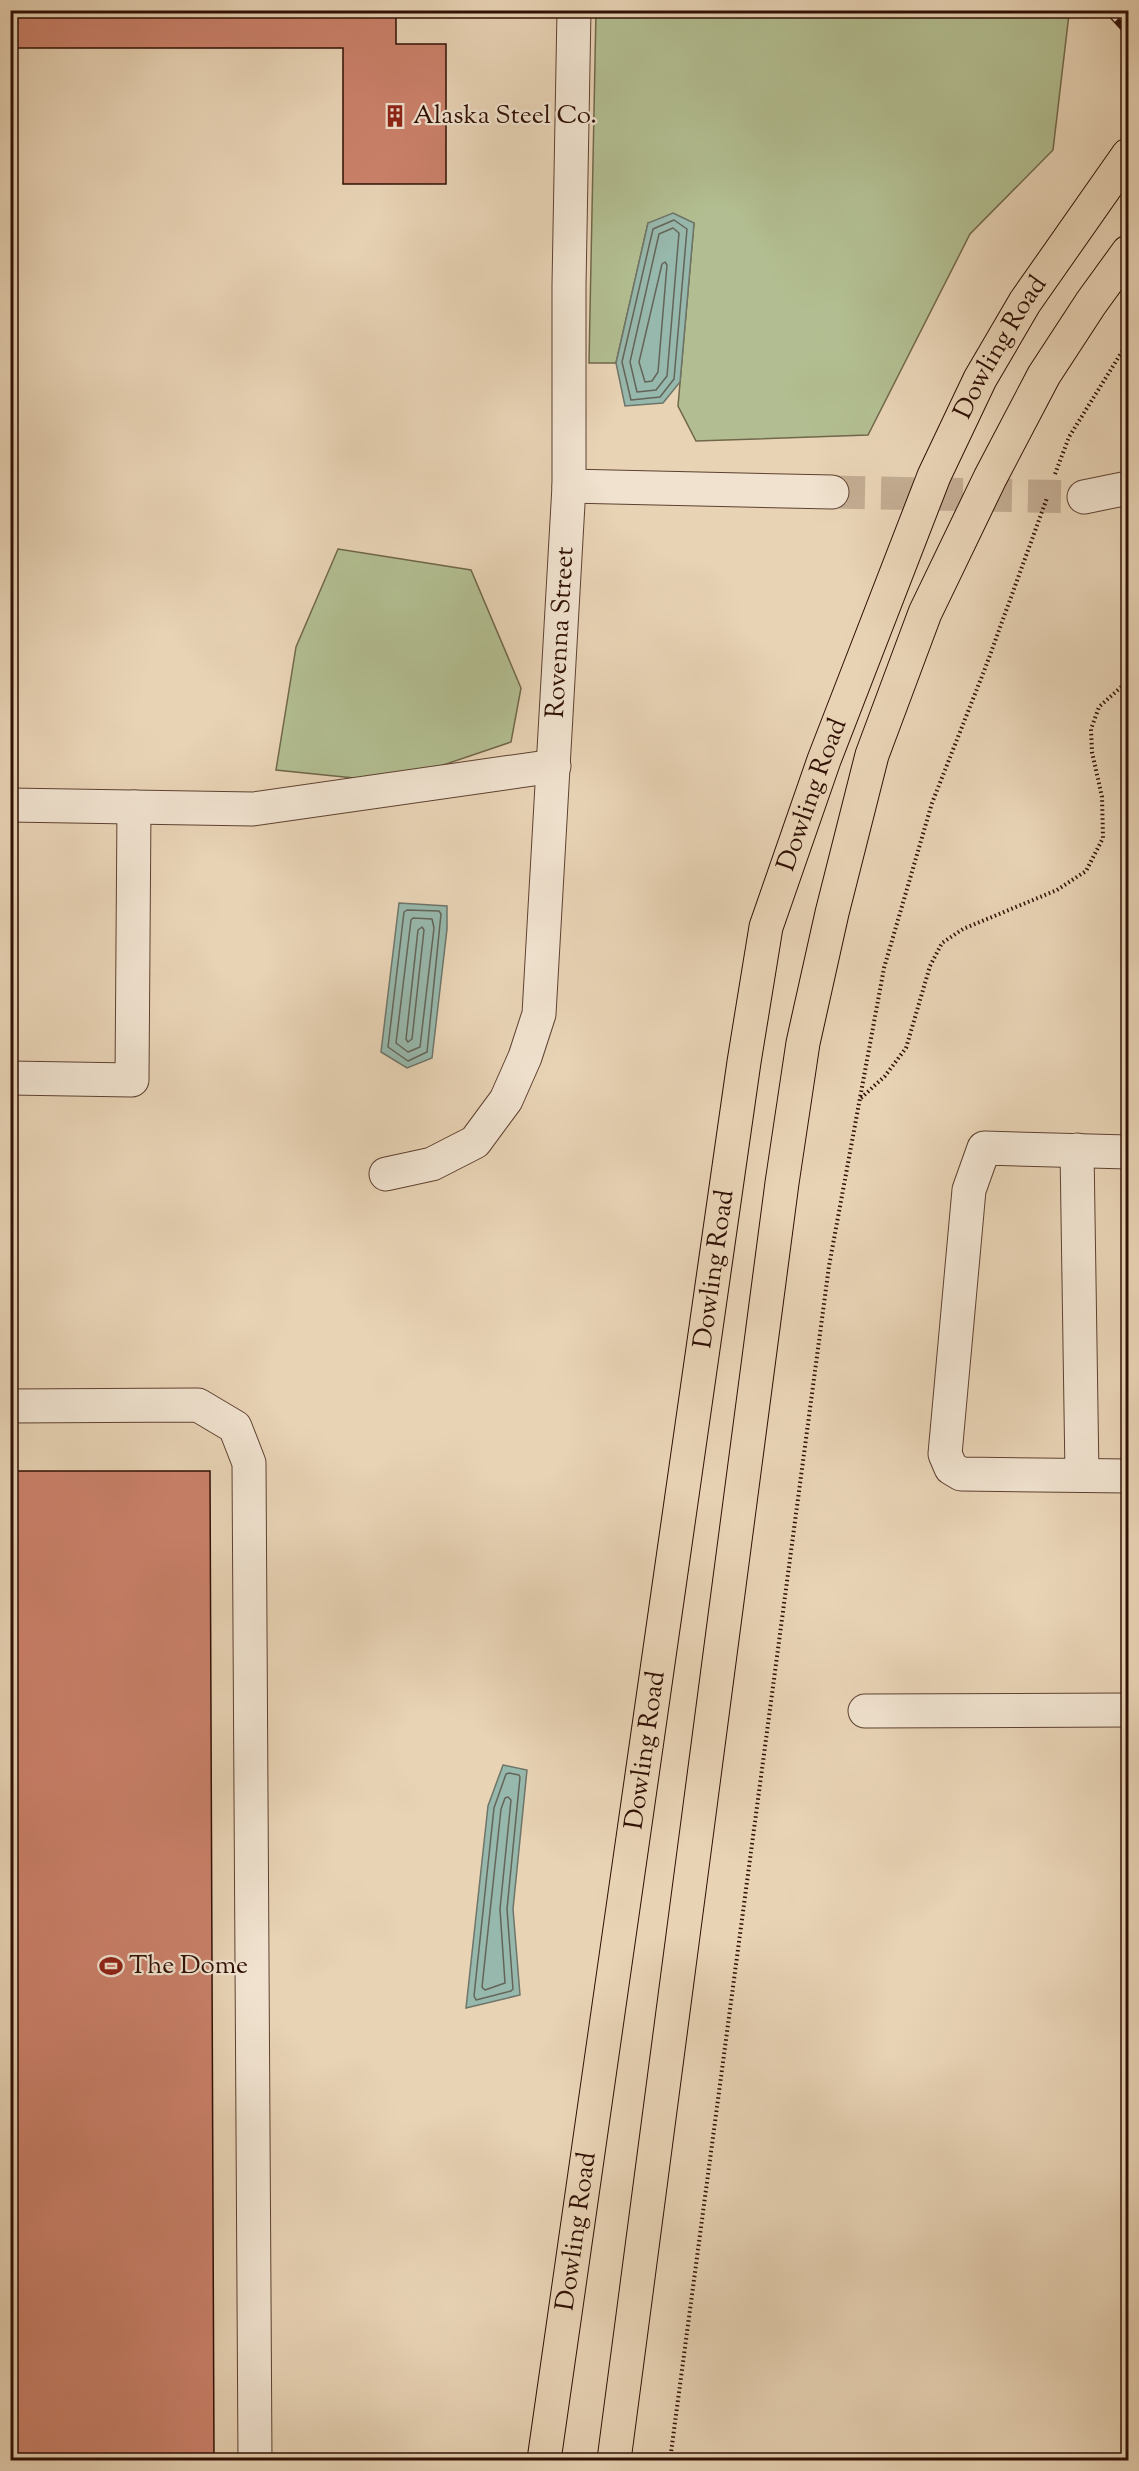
<svg xmlns="http://www.w3.org/2000/svg" width="1139" height="2471" font-family="'Sorts Mill Goudy',serif">
<rect width="100%" height="100%" fill="#e8d3b5"/>
<filter id="stains"><feTurbulence type="fractalNoise" baseFrequency=".00333" numOctaves="4"/><feColorMatrix values="0 0 0 0 .2 0 0 0 0 .09 0 0 0 0 .02 0 0 0 .5 -.17"/></filter>
<radialGradient id="worn" r=".72"><stop offset=".6" stop-color="#630" stop-opacity="0"/><stop offset="1" stop-color="#630" stop-opacity=".3"/></radialGradient>
<path fill="#b2be91" stroke="#71674a" stroke-width="1.5" d="M1065,10L1069,14L1053,150L970,234L868,435L696,441L678,406L694,223H648L616,363H589L596,11Z
M338,549L471,570L521,688L511,742L393,782L276,770L296,647Z"/>
<path fill="#97b8ac" stroke="#6e7569" stroke-width="1.5" d="M673,213L694,223L680,382L663,403L625,406L616,363L648,223Z
M399,903L447,906V929L432,1058L407,1068L381,1052Z
M503,1765L527,1770L513,1909L520,1995L466,2008L488,1806Z"/>
<g fill="none" stroke-linecap="round" stroke-linejoin="round">
<path stroke="#646458" stroke-width="1.5" d="M674,220L687,229L674,379L660,397L631,400L622,362L653,229Z
M673,228L679,233L667,376L656,390L637,392L630,362L659,234Z
M665,262L667,265L658,372L652,381L645,382L639,362L662,264Z
M407,910L439,911L441,914L427,1052L408,1061L388,1047L404,912Z
M413,918L432,919L434,928L420,1047L408,1052L396,1043L411,920Z
M422,927L424,930L412,1039L408,1042L406,1039L418,930Z
M509,1773L519,1775L520,1777L507,1909L513,1989L511,1991L476,2000L474,1996L494,1808L506,1774Z
M508,1797L511,1800L500,1909L505,1983L485,1990L482,1987L501,1809L505,1798Z"/>
</g>
<path fill="#cb816b" stroke="#301004" stroke-width="1.5" d="M10,10H396V44H446V184H343V48H10Z
M10,1471H210L214,2460H10Z"/>
<g fill="none" stroke-linecap="round" stroke-linejoin="round">
<path stroke="#c3ac92" stroke-width="33" stroke-dasharray="33 16" stroke-linecap="butt" d="M832,492L1084,497"/>
<g stroke="#5e4130" stroke-width="35">
<g id="minor">
<path d="M569,486L832,492"/>
<path d="M1084,497L1128,488"/>
<path d="M10,805L253,809L554,766"/>
<path d="M10,1078L132,1080L134,807"/>
<path d="M1077,1150L1082,1475"/>
<path d="M1128,1152L984,1148L969,1190L945,1454L951,1468L961,1474L1128,1476"/>
<path id="s1" d="M386,1174L432,1164L475,1142L506,1100L525,1057L539,1014L569,486V285L574,10"/>
<path d="M10,1406L198,1405L235,1427L249,1463L255,2460"/>
<path d="M865,1711L1128,1710"/>
</g>
</g>
<g stroke="#301004" stroke-width="35">
<g id="major">
<path id="s2" d="M544,2460L744,1062L766,927L824,760L934,476L980,379L1025,302L1128,155"/>
<path d="M614,2460L782,1183L803,1043L832,913L872,755L925,613L990,478L1044,375L1091,303L1128,252"/>
</g>
</g>
<path stroke="#301004" stroke-width="4" stroke-dasharray="1.5 3" stroke-linecap="butt" d="M1055,474L1069,437L1128,342
M861,1098L885,1076L906,1048L930,966L942,943L963,929L1057,890L1086,871L1103,838L1102,797L1092,752L1091,729L1099,707L1128,681
M670,2460L829,1266L884,968L932,803L986,666L1047,498"/>
<use href="#minor" stroke="#f0e2cf" stroke-width="33"/>
<use href="#major" stroke="#e8d3b5" stroke-width="33"/>
<g stroke="#301004" stroke-width="7">
<path id="rail" d="M1107,10L1128,33"/>
</g>
<use href="#rail" stroke="#f0e2cf" stroke-width="4.5" stroke-dasharray="14" stroke-linecap="butt"/>
</g>
<defs>
<g id="building-bare" transform="scale(1.8)"><path d="M-4-6H4V6H1V3H-1V6H-4ZM-2.5-4.3h1.7v1.8h-1.7ZM.8-4.3h1.7v1.8H.8ZM-2.5-1h1.7V.8h-1.7ZM.8-1h1.7V.8H.8Z" fill="#8f2418" stroke="#f0e2cf" stroke-width="2.5" paint-order="stroke"/></g>
<g id="stadium-bare" transform="scale(1.8)"><path d="M0-5a6.5 5 0 1 0 0 10a6.5 5 0 1 0 0-10ZM-3.5-1.8h7v3.6h-7Z" fill="#8f2418" stroke="#f0e2cf" stroke-width="2.5" paint-order="stroke"/></g>
</defs>
<g fill-rule="evenodd">
<use href="#building-bare" x="395" y="116"/>
<use href="#stadium-bare" x="111" y="1966"/>
</g>
<g text-anchor="middle" dominant-baseline="central" stroke-width="4.5" stroke-linejoin="round" paint-order="stroke">
<g font-size="26" fill="#301004" stroke="#f0e2cf" text-anchor="start">
<text x="413" y="116">Alaska Steel Co.</text>
<text x="129" y="1966">The Dome</text>
</g>
<g font-size="26" fill="#301004" stroke="#f0e2cf">
<text stroke="none"><textPath href="#s2" startOffset="2175">Dowling Road</textPath></text>
<text stroke="none"><textPath href="#s1" startOffset="622">Rovenna Street</textPath></text>
<text stroke="none"><textPath href="#s2" startOffset="1689">Dowling Road</textPath></text>
<text stroke="none"><textPath href="#s2" startOffset="1203">Dowling Road</textPath></text>
<text stroke="none"><textPath href="#s2" startOffset="717">Dowling Road</textPath></text>
<text stroke="none"><textPath href="#s2" startOffset="231">Dowling Road</textPath></text>
</g>
</g>
<rect width="1139" height="2471" fill="none" stroke="#e8d3b5" stroke-width="36"/>
<rect x="12" y="12" width="1115" height="2447" fill="none" stroke="#301004" stroke-width="3"/>
<rect x="18" y="18" width="1103" height="2435" fill="none" stroke="#301004" stroke-width="1.5"/>
<rect width="100%" height="100%" filter="url(#stains)"/>
<rect width="100%" height="100%" fill="url(#worn)"/>
</svg>
